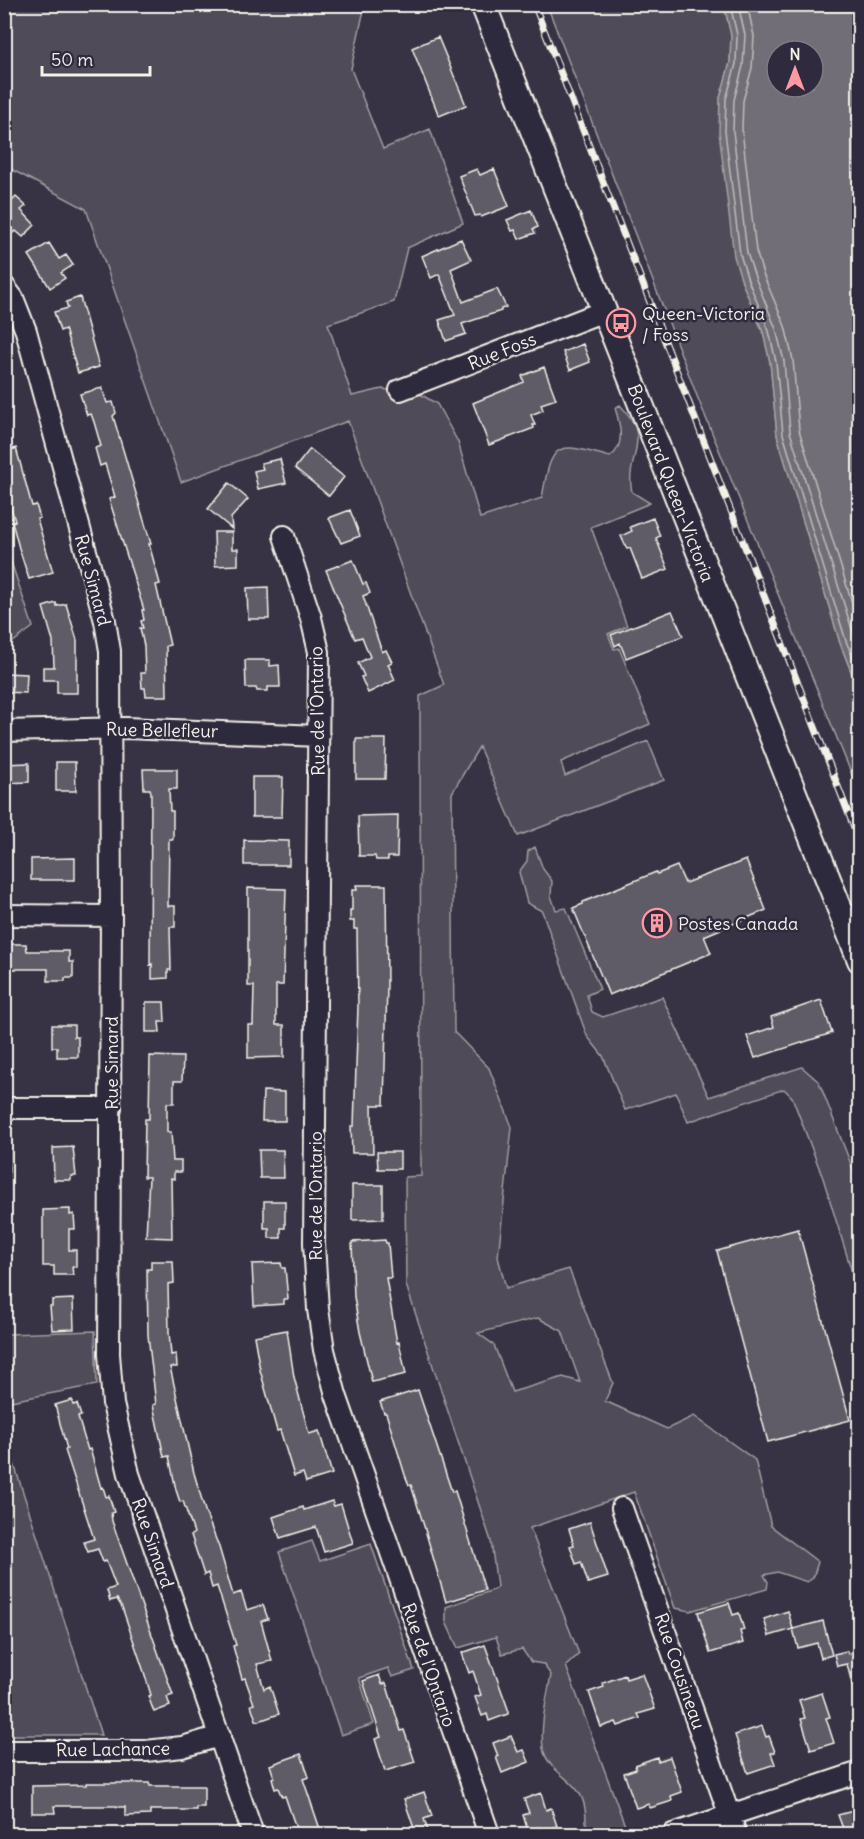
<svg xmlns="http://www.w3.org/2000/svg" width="864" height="1839" font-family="Delius,sans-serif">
<rect width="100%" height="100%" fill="#373244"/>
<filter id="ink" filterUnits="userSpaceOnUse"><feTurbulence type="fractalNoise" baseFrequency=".0167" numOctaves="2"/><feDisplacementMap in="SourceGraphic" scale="12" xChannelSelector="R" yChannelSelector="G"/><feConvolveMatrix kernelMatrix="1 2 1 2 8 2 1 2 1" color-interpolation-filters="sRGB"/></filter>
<g filter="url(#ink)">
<path fill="#504b59" stroke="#a29ea0" stroke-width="1.5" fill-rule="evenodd" d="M4,5H365L351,69L383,149L430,129L463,223L407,248L394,302L328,324L352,396L382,389L422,395L437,404L458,442L480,518L542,498C552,440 556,442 610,457C626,446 620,424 615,408L620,405C655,440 624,458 632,492L650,503L591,527L627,626L608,634L614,649L619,648L650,724L561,762L565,776L648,741L664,780L518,836L479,747L452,793L454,1032L489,1068L512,1127L498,1257L506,1288L569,1269L613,1383L605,1401L667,1429L694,1416L755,1460L771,1526L818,1562L813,1578L807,1582L777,1572L764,1575L768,1582L767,1589L690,1611L675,1608L634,1492L530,1528L579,1654L566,1666L627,1831L618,1834H586C586,1821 587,1806 580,1794C570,1777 547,1770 543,1748C540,1724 547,1698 551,1675L543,1664L531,1662L522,1649L502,1654L496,1637L458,1648L446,1622V1607L493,1590L497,1587L491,1541L406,1285L405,1177L421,1176L420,696L444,685L348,421L181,482L86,209L5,166ZM538,1318L562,1331L580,1382L563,1377L512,1392L494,1345L478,1333Z
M547,5H724L731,35L730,63L720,98L742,282L763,332L770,362L777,435L840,643L859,692V792L697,396Z
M5,544L33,627L5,648H4Z
M535,847L543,869L552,881L551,896L556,910L566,908L600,989L587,995L592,1012L603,1017L662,997L709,1097L802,1067L819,1082L859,1185C851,1195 852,1204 859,1214V1289L856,1285L823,1178L792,1097L784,1089L688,1122L676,1093L625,1110L603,1056L587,1036L542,911L527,903L519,872L527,861L528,851Z
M5,1119H10L7,1334L95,1331L97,1385L5,1402Z
M5,1436L101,1735H5Z
M312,1541L320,1561L371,1544L414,1670L392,1677L388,1668L359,1678L374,1724L341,1735L279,1552Z"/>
<path fill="#726e77" stroke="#a6a2a4" stroke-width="1.5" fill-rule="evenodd" d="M724,5H859V692L840,643L777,435L770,362L763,332L742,282L734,256L719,131L720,98L730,63L731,35ZM777,51H813V87H777Z"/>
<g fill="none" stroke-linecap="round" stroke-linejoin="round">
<path stroke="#c0bdbb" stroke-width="1.5" d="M730,4L737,35L736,64L726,99L725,131L740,254L748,280L769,331L776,362L783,434L846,641L860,675
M738,4L745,35L743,66L734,100L733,131L747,253L755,277L776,329L784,361L790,432L860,655
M747,4L754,36L752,68L743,101L742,130L756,251L763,274L785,326L793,360L799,430L860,629"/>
</g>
<path fill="#5f5c67" stroke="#f4f1e8" stroke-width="1.5" d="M438,37L466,105L439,116L412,48Z
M477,169L480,175L494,169L509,206L481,217L480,215L475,216L459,176Z
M16,197L26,206L21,210L35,225L23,237L16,231L14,233L4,224V209Z
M531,210L538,227L533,229L535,233L519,239L515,230L512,231L507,220Z
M461,239L471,260L451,269L463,302L497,289L506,307L501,309V311L462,324L466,334L446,341L439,320L455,315L439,274L431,278L422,256Z
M49,243L59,259L66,255L73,265L61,273L65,278L50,288L29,255Z
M80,297L99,367L78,373L65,329L60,331L54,312L68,308L66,302Z
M583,344L590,362L570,370L563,352Z
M544,367L556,399L541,404L543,410L531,415L535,425H533L534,428L489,445L473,403L524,382L522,376Z
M102,388L107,403L113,402L116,413L113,416L151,544H149L160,584L156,585L170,645L166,646L167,696H146L145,688H142L141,673H145L144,646L140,628H143L141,621L144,620L142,610H144L109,499L115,497L105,464L100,466L95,448L101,446L94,422L91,414L87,415L80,394Z
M16,448L32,506L36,505L40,518L37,519L53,572L29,579L19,548L12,522L15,521L4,485V452Z
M310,449L344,477L329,496L295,468Z
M280,459L286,483L258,489L254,471L263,469L261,463Z
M229,483L248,499L231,518L232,529L208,509Z
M350,510L360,536L341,543L329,518Z
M653,518L660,536L656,538L668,569L642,579L630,548L627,549L621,536L632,531L630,527Z
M214,532H232V549H238V565L215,566Z
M353,560L363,584L366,583L370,593L363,596L382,652L386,650L392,662L388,664L395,680L368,693L361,677L364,676L358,663L370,657L362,637L355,639L326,570Z
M268,587L269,619H248L247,588Z
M56,603L57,606L66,604L77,640V693H57V680H43V667H54L53,641L43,607Z
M672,611L683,636L626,658L620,643L615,646L611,635Z
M245,660H270V666L279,665L280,687H268V691H257L256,688H246Z
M4,673L27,674L26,693L4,692Z
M356,739H386L385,779H356Z
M56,762H75L76,791H56Z
M29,763V782L4,783V764Z
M143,769H177V789H169L170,811H173V839H169L168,906H175V927H170L171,970H168V978L152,979V964L150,965L151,792L150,789H144Z
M252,777H283L282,817H252Z
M398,815L397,857H388V860H376L375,856H359L358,816Z
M244,840L289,841V865H244Z
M75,858V880H31V859Z
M746,860L766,910L704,936L711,953L609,995L573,908L583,904V902L656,872L657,874L677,866L685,883Z
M356,885H386L387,985L384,1105H372L373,1153H352L351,1126H354L358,1006L357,929H354V921H350V910H352V890H357Z
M248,888L286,889L283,985H276V1025H284V1057L248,1058V1025H253L254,986H248Z
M6,944H26L27,951H69V962H73V978H65V981H48V969H4Z
M821,1000L832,1033L755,1058L747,1036L774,1027L771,1017Z
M146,1002H164L165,1022H159L160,1032H146Z
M52,1025H74V1037H78V1057H57V1047H52Z
M150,1056L183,1057L182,1081H174V1103H167V1132H171L173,1161H181V1172H174V1179L171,1178L172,1238L146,1237L149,1177H144L145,1119H149Z
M263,1091L285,1092V1121H262Z
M73,1147L76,1176H71V1180H54L53,1148Z
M259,1150H283L284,1178H260Z
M377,1152H400V1169H378Z
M352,1185H383V1219L352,1220Z
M264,1201H285V1228H281V1238H269V1228H264Z
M70,1209V1215L74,1214L75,1229H69V1250H76V1267H72L73,1275H54V1266H43V1210Z
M798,1229L850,1420L768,1442L717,1251Z
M385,1240L386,1243H388L391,1278H386L397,1343L399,1342L406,1374L372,1382L360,1332L354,1297L352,1242Z
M151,1261H173L174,1283L168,1284L169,1332L171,1355L176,1354L177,1367H170L194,1473L206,1514L219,1547L233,1595L241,1592L247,1610L263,1605L268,1619L261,1621L272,1661L257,1664L264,1689L270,1686L279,1714L259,1721L256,1720L251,1705L254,1704L245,1678L242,1679L233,1646L236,1645L217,1586L212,1588L208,1573L204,1575L191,1535L194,1533L183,1501L180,1502L176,1490L169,1456L164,1457L153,1405L156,1404L148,1335L147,1269H151Z
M281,1263L282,1268H285L288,1299H284V1304L254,1306L252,1264Z
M73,1299L74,1329L52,1330L50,1306H52V1300Z
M287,1330L294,1377L309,1434L319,1431L332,1474L306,1482L303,1473L294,1476L280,1430L277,1431L260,1370L254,1336Z
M418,1390L452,1492L455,1491L485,1590L446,1602L424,1526L411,1485H409L405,1475L386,1413H384L380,1402Z
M72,1400L73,1405L77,1404L81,1416L78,1417L88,1450L90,1449L101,1488L103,1487L106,1497L109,1496L114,1512L111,1513L112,1521L173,1695L167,1697L170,1706L154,1712L148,1696L151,1695L144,1672L122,1607L117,1599L110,1601L107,1590L116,1587L106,1561L103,1562L98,1549L88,1552L84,1542L94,1539L65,1450L67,1449L55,1405Z
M332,1501L334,1506L341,1504L353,1543L324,1552L316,1527L280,1538L273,1517L303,1507L304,1510Z
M590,1522L608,1577L588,1583L581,1562L576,1564L570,1546L574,1545L569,1529Z
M729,1603L733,1615L739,1613L744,1630L740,1631L743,1643L710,1653L698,1612Z
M788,1611L793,1629L769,1636L764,1619Z
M823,1621L832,1655L821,1658L817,1643L798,1648L793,1629Z
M485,1645L508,1709V1714L489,1721L487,1714L482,1716L475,1697L481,1695L473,1671L469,1673L462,1653Z
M847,1651L848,1654L860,1651V1696H855L847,1664L837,1666L834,1654Z
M642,1674L655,1709L638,1714L640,1718L618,1726L616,1722L601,1727L589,1692L604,1687L603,1683L625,1675L626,1679Z
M379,1675L382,1684L386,1683L401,1731L404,1730L415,1762L385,1771L375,1739L381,1737L363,1681Z
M822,1693L830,1717L826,1718L834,1743L811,1750L801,1719L805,1718L799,1700Z
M762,1726L766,1737L769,1736L775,1752L771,1753L775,1764L748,1773L735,1735Z
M511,1736L518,1752L524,1750L529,1762L502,1773L496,1757L498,1756L493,1743Z
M301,1754L309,1777L303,1779L320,1829L315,1830L316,1834H298L285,1796L282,1797L278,1788L275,1789L272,1778L274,1777L270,1765Z
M657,1757L658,1761L670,1757L682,1792L671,1796L672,1801L650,1808L649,1804L636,1808L624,1773L636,1769L635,1765Z
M86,1783H149L150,1786H204V1807H196V1810H150V1815L125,1816V1807H117V1806H54L55,1813H32V1786L86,1785Z
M424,1792L432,1816L424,1819L429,1834H416L404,1799Z
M541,1793L546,1810L551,1808L557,1826L540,1831L539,1827L528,1831L523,1815L529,1813L524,1799Z
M860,1809V1834H845L838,1815Z"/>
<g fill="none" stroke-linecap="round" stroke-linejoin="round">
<g stroke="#f4f1e8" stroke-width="24">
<path id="minor" d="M4,286L13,298L26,331L105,621L110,651L111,916L109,1354L113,1404L129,1474L253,1834
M400,390L604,311
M284,536L311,618L319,652L314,1243L318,1309L324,1350L336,1395L489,1834
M4,731L126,728L319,736
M4,915L111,916
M4,1108H111
M622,1508L736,1834
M4,1751H146L182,1747L220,1736
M673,1834L860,1772"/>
</g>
<g stroke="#f4f1e8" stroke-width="28">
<path id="major" d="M483,4L860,960"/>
</g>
<use href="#minor" stroke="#2f2a3d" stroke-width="20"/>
<use href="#major" stroke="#2f2a3d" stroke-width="24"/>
<g stroke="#f4f1e8" stroke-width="7">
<path id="rail" d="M534,4L860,843"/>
</g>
<use href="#rail" stroke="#2f2a3d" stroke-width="4.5" stroke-dasharray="14" stroke-linecap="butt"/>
</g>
</g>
<defs>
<g id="bus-ring" transform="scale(1.5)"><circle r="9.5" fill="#2f2a3d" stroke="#ff9aa2" stroke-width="1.5"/><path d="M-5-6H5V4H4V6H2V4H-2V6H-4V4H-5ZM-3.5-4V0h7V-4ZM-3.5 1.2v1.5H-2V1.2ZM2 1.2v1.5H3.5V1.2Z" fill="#ff9aa2"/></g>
<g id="building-ring" transform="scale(1.5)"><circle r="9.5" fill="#2f2a3d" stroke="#ff9aa2" stroke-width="1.5"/><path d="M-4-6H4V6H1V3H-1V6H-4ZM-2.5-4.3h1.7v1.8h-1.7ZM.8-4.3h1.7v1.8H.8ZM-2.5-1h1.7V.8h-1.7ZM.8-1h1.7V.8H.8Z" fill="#ff9aa2"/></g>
</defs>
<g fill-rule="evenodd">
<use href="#bus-ring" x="621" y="323"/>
<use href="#building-ring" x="657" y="923"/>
</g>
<g text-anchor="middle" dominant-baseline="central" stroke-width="5" stroke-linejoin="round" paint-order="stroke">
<g font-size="18" fill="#f4f1e8" stroke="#2f2a3d" text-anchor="start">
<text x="642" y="313">Queen-Victoria<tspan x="642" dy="21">/ Foss</tspan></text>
<text x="678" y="923">Postes Canada</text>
</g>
<g font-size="18" fill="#f4f1e8" stroke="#2f2a3d">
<text transform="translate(502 351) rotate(-22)">Rue Foss</text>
<text transform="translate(671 483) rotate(69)">Boulevard Queen-Victoria</text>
<text transform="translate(93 580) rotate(75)">Rue Simard</text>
<text transform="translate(317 711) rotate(-91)">Rue de l'Ontario</text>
<text transform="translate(162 730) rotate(1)">Rue Bellefleur</text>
<text transform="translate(111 1063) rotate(-90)">Rue Simard</text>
<text transform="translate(315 1196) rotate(-90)">Rue de l'Ontario</text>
<text transform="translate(153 1543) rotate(71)">Rue Simard</text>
<text transform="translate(429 1665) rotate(71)">Rue de l'Ontario</text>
<text transform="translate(680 1671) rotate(71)">Rue Cousineau</text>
<text transform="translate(113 1749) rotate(-1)">Rue Lachance</text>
</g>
</g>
<rect width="864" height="1839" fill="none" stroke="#2f2a3d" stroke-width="24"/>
<rect x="12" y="12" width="840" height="1815" fill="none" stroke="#f4f1e8" stroke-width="2" filter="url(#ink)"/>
<g transform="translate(795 69)"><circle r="28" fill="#2f2a3d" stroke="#7e7a81" stroke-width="1.5"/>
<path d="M0-4.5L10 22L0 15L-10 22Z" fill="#ff9aa2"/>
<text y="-9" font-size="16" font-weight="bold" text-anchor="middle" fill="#f4f1e8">N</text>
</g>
<path d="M42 66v9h108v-9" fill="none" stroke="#f4f1e8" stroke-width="3"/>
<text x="51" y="66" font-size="18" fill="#f4f1e8" stroke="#2f2a3d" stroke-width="4.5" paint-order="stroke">50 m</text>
</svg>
